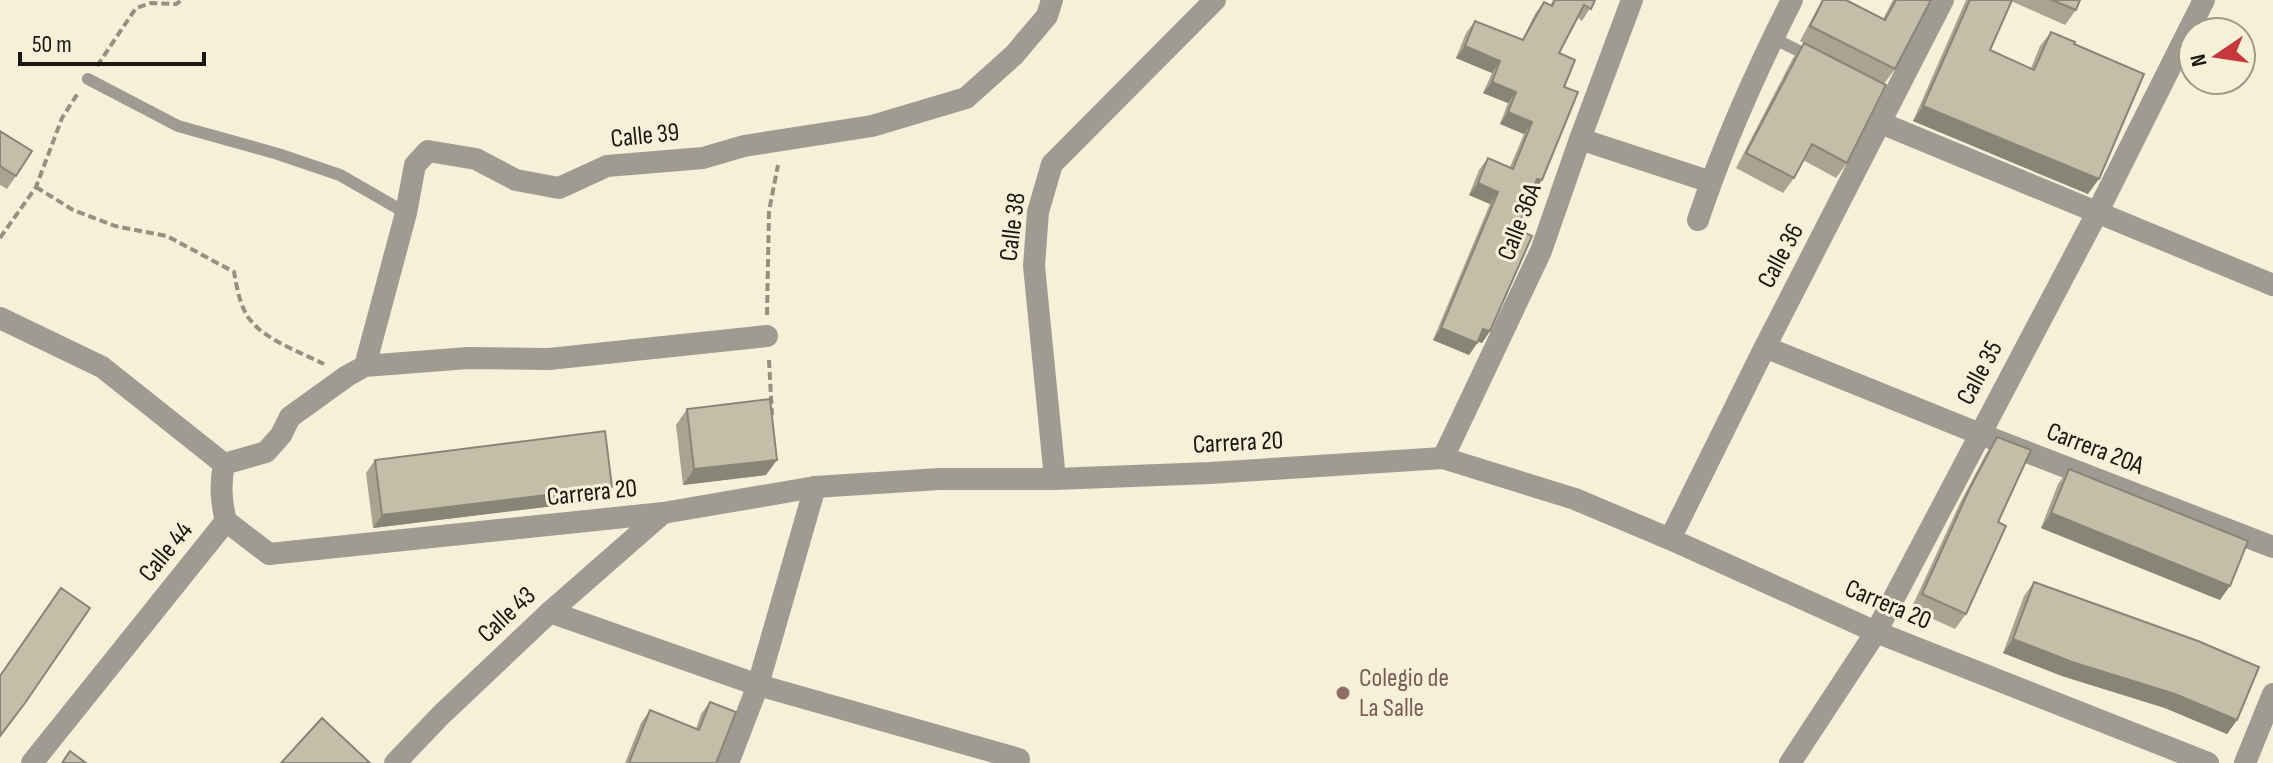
<svg xmlns="http://www.w3.org/2000/svg" width="2273" height="763" font-family="'Sofia Sans Condensed',sans-serif">
<rect width="100%" height="100%" fill="#f6f0d9"/>
<g fill="none" stroke-linecap="round" stroke-linejoin="round">
<path stroke="#959181" stroke-width="4" stroke-dasharray="8 4" stroke-linecap="butt" d="M97,66L136,8L151,3L176,4L182,0
M36,187L73,210L115,226L167,236L234,272C237,288 240,308 251,321C266,340 302,353 324,364
M0,238L36,187L62,118L78,93
M767,315L769,211L778,165
M769,360L772,415"/>
<path stroke="#a09b92" stroke-width="12" d="M1773,38L1811,57
M88,79L178,126L278,154L340,175L406,213"/>
<path stroke="#a09b92" stroke-width="22" d="M1881,123L2273,285
M1580,139L1711,182
M1698,220C1723,145 1756,71 1792,0
M0,318L102,367L224,464
M1765,347L1980,434L2273,547
M365,366L406,213L415,165L428,151L476,159L516,180L559,188L607,166L703,158L744,146L872,126L966,98L1014,55L1047,16L1052,0
M1443,458L1541,251L1580,139L1632,0
M1055,479L1034,266L1038,212L1052,164L1215,0
M226,521C221,501 220,485 224,464L266,452L281,435L290,417L347,376L365,366L468,358L549,359L767,336
M226,521L269,554L663,513
M1670,539L1765,347L1943,0
M550,612L758,685L1019,759
M32,763L226,521
M728,763L758,685L815,487
M1790,763L1876,632L2097,213L2204,0
M2245,763L2273,694"/>
<path stroke="#a09b92" stroke-width="22" d="M395,763L441,715L550,612L663,513L815,487L939,479H1055L1210,473L1443,458L1575,499L1670,539L1876,632L2208,763"/>
</g>
<path fill="#a9a390" d="M1553,0H1595L1582,21L1577,17L1559,53L1564,87L1534,192H1532L1517,229L1490,331L1482,343L1478,342L1469,355L1433,340L1490,204L1469,195L1479,170L1488,158L1510,167L1524,134L1500,124L1508,103L1483,93L1492,73L1456,58L1466,33L1475,21L1522,40L1535,14L1544,2L1550,6Z
M1822,0H1846L1883,19L1893,0H1931L1895,69L1884,84L1847,163L1836,178L1803,160L1794,178L1783,193L1736,168L1793,58L1804,43L1800,41Z
M1966,0H2080L2076,10L2065,25L2011,1L1990,50L2031,68L2040,46L2051,32L2074,44L2088,194L1913,121Z
M0,131L16,176L7,189L0,185Z
M687,409L766,475L683,485L676,425Z
M1997,437L1998,522L1966,614L1955,629L1911,609L1960,503L1987,452Z
M375,460L603,500L373,528L366,473Z
M2069,469L2220,600L2041,528L2058,484Z
M2034,582L2237,720L2227,734L2165,708L2062,676L2003,653L2024,596Z
M710,702L716,763H625L641,723L650,710L696,729L701,714Z"/>
<path fill="#898576" d="M1465,46L1500,61L1492,73L1456,58Z
M1492,82L1516,92L1508,103L1483,93Z
M1923,106L2099,179L2088,194L1913,121Z
M1508,112L1532,122L1524,134L1500,124Z
M1537,179L1542,180L1534,192L1529,190Z
M1478,183L1498,192L1490,204L1469,195Z
M1441,328L1477,343L1469,355L1433,340Z
M1483,329L1490,331L1482,343L1475,340Z
M777,460L766,475L683,485L694,469Z
M612,487L603,500L373,528L382,515Z
M2051,513L2230,586L2220,600L2041,528Z
M2013,639L2175,694L2237,720L2227,734L2165,708L2062,676L2003,653Z"/>
<path fill="#c4bea8" stroke="#898576" stroke-width="2" d="M1555,0H1595L1591,9L1584,5L1559,53L1575,60L1564,87L1578,92L1542,180L1537,179L1517,229L1532,236L1490,331L1483,329L1477,343L1441,328L1498,192L1478,183L1488,158L1513,169L1532,122L1508,112L1516,92L1492,82L1500,61L1465,46L1475,21L1523,40L1544,2L1552,6Z
M1823,0H1846L1885,20L1896,0H1931L1895,69L1810,26Z
M1970,0H2012L1990,50L2034,70L2051,32L2075,42L2074,44L2144,74L2099,179L1923,106Z
M2052,0H2080L2076,10Z
M1804,43L1886,85L1847,163L1812,144L1794,178L1746,153Z
M0,131L32,151L16,176L0,166Z
M770,399L777,460L694,469L687,409Z
M605,431L612,487L382,515L375,460Z
M1997,437L2031,450L1998,522L2006,526L1966,614L1922,594L1970,488Z
M2069,469L2248,541L2230,586L2051,513Z
M2034,582L2198,641L2259,667L2237,720L2175,694L2072,662L2013,639Z
M61,588L90,608L25,703L0,736V676Z
M710,702L736,712L716,763H629L650,710L699,730Z
M322,718L370,763H281Z
M70,751L86,763H62Z"/>
<circle fill="#8d6e63" stroke="#f6f0d9" stroke-width="3" cx="1343" cy="693" r="8"/>
<g text-anchor="middle" dominant-baseline="central" stroke-width="6" stroke-linejoin="round" paint-order="stroke">
<g font-size="26" fill="#19170f" stroke="#f6f0d9">
<text transform="translate(645 136) rotate(-6)">Calle 39</text>
<text transform="translate(1520 222) rotate(-69)">Calle 36A</text>
<text transform="translate(1013 227) rotate(-83)">Calle 38</text>
<text transform="translate(1781 256) rotate(-62)">Calle 36</text>
<text transform="translate(1980 373) rotate(-62)">Calle 35</text>
<text transform="translate(1238 443) rotate(-3)">Carrera 20</text>
<text transform="translate(2095 449) rotate(21)">Carrera 20A</text>
<text transform="translate(592 493) rotate(-6)">Carrera 20</text>
<text transform="translate(166 552) rotate(-51)">Calle 44</text>
<text transform="translate(1888 605) rotate(23)">Carrera 20</text>
<text transform="translate(507 615) rotate(-43)">Calle 43</text>
</g>
<g font-size="26" fill="#785e54" stroke="#f6f0d9" text-anchor="start">
<text x="1359" y="678">Colegio de<tspan x="1359" dy="30">La Salle</tspan></text>
</g>
</g>
<g transform="translate(2217 56) rotate(257)"><circle r="38" fill="#f6f0d9" stroke="#9e9988" stroke-width="2"/>
<path d="M0-6L14 30L0 20L-14 30Z" fill="#c6373b"/>
<text y="-12" font-size="22" font-weight="bold" text-anchor="middle" fill="#19170f">N</text>
</g>
<path d="M20 52v12h184v-12" fill="none" stroke="#19170f" stroke-width="4"/>
<text x="32" y="52" font-size="24" fill="#19170f" stroke="#f6f0d9" stroke-width="6" paint-order="stroke">50 m</text>
</svg>
